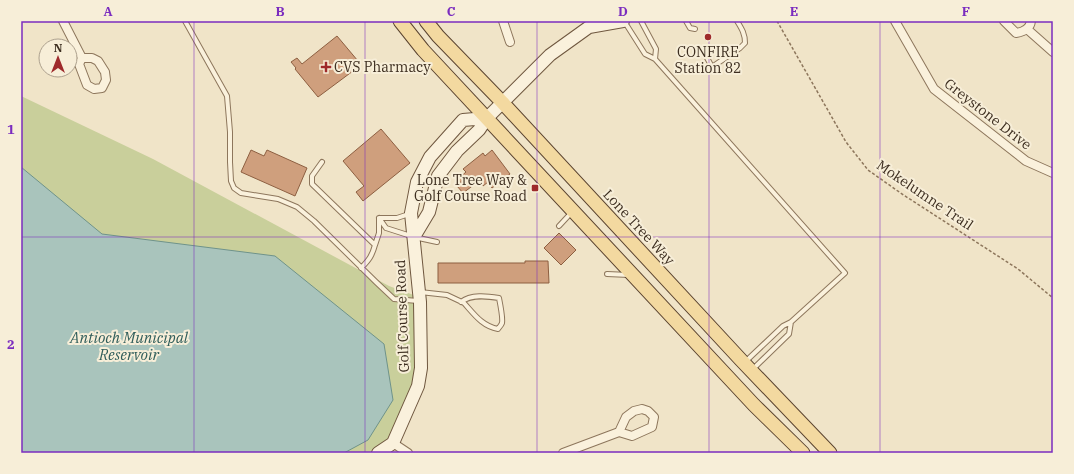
<svg xmlns="http://www.w3.org/2000/svg" width="1074" height="474" font-family="'IBM Plex Serif',serif">
<rect width="100%" height="100%" fill="#f0e4c8"/>
<path fill="#c9cf9b" d="M21,96L153,159L389,286L419,297L421,368L393,443L378,453H21Z"/>
<path fill="#a9c4bc" stroke="#6f938a" d="M21,167L102,234L275,256L384,344L393,400L368,440L344,453H21Z"/>
<path fill="#cf9f7d" stroke="#8d5f41" d="M337,36L358,61L359,65L357,68L318,97L295,69L296,68L291,62L297,58L302,64Z
M381,129L410,163L363,201L356,192L364,186L343,161Z
M251,150L264,156L267,150L307,168L295,196L241,172Z
M492,150L510,174L492,188L488,182L483,186L479,181L463,193L457,186L461,183L458,179L466,172L463,169L483,153L485,156Z
M559,233L576,250L561,265L544,248Z
M525,261H548L549,283H438V263H525Z"/>
<g fill="none" stroke-linecap="round" stroke-linejoin="round">
<g stroke="#8d765c" stroke-width="6">
<path id="lane" d="M185,21L227,96L230,132V162L231,181L234,188L241,193L278,199L297,207L314,221L376,282L394,299L418,301
M624,21L645,54L655,59L845,273L791,322L783,326L745,362
M641,21L656,49L655,59
M686,21L690,28L695,29
M708,51L706,56L712,67
M709,69L740,48L745,43C745,34 742,29 737,21
M322,162L312,176V184L375,245L379,233V218
M379,218L386,228L414,237L437,242
M379,218H397L409,214
M559,226L572,212
M361,268C369,260 372,256 375,245
M607,274L629,275
M420,292L447,295L464,303C474,314 482,326 498,329C499,327 501,326 502,323C503,318 500,303 499,298C487,296 471,294 461,302
M753,369L789,334L791,322"/>
</g>
<g stroke="#8d765c" stroke-width="10">
<path id="street" d="M63,21L82,58
M503,21L510,42
M895,21L934,89L1026,161L1053,173
M1004,21L1016,33C1023,32 1030,29 1031,21
M1027,29L1053,52
M82,58H92L98,61L105,72L106,80L102,88L94,89L87,85L79,64Z
M393,443L408,453
M563,453L619,432L632,436L652,427L654,417L648,411L642,409L634,411L626,417L619,432"/>
</g>
<g stroke="#6f573f" stroke-width="14">
<path id="secondary" d="M414,237L429,212L438,176L457,151L479,130L487,118L550,55L589,27L623,21
M378,453L393,443L418,386L421,368L420,302L411,213L417,182L430,157L463,120L487,118"/>
</g>
<g stroke="#5b4430" stroke-width="15">
<path id="primary" d="M400,21L423,50L754,405L803,453
M426,21L438,36L502,102L741,360L830,453"/>
</g>
<path stroke="#8d765c" stroke-width="1.5" stroke-dasharray="3 2" stroke-linecap="butt" d="M777,21L846,142L868,170L902,194L1018,269L1053,298"/>
<use href="#lane" stroke="#faf1dc" stroke-width="4"/>
<use href="#street" stroke="#faf1dc" stroke-width="8"/>
<use href="#secondary" stroke="#faf1dc" stroke-width="12"/>
<use href="#primary" stroke="#f3d9a0" stroke-width="13"/>
</g>
<path fill="none" stroke="#7b2cbf" stroke-width="1" stroke-opacity="0.55" d="M194,21V453M365,21V453M537,21V453M709,21V453M880,21V453M21,237H1053"/>
<g fill="#9e2a2b" stroke="#f7eed8" stroke-width="1.5">
<circle cx="708" cy="37" r="4"/>
<path d="M324 61h4v4h4v4h-4v4h-4v-4h-4v-4h4z"/>
<rect x="531" y="184" width="8" height="8" rx="2"/>
</g>
<g text-anchor="middle" dominant-baseline="central" stroke-width="4" stroke-linejoin="round" paint-order="stroke">
<g font-size="14" fill="#3d2e20" stroke="#f7eed8">
<text x="708" y="52">CONFIRE<tspan x="708" dy="16">Station 82</tspan></text>
<text x="334" y="67" text-anchor="start">CVS Pharmacy</text>
<text x="527" y="180" text-anchor="end">Lone Tree Way &amp;<tspan x="527" dy="16">Golf Course Road</tspan></text>
</g>
<g font-size="14" fill="#3d2e20" stroke="#f7eed8">
<text transform="translate(988 114) rotate(38)">Greystone Drive</text>
<text transform="translate(925 195) rotate(34)">Mokelumne Trail</text>
<text transform="translate(639 227) rotate(47)">Lone Tree Way</text>
<text transform="translate(402 316) rotate(-92)">Golf Course Road</text>
</g>
<g font-size="15" font-style="italic" fill="#2f5d5a" stroke="#f7eed8">
<text x="129" y="337">Antioch Municipal<tspan x="129" dy="17">Reservoir</tspan></text>
</g>
</g>
<rect width="1074" height="474" fill="none" stroke="#f7eed8" stroke-width="44"/>
<g transform="translate(58 58)"><circle r="19" fill="#f7eed8" stroke="#ada18e"/>
<path d="M0-3L7 15L0 10L-7 15Z" fill="#9e2a2b"/>
<text y="-6" font-size="11" font-weight="bold" text-anchor="middle" fill="#3d2e20">N</text>
</g>
<rect x="22" y="22" width="1030" height="430" fill="none" stroke="#7b2cbf" stroke-width="1.5"/>
<g font-size="13" text-anchor="middle" font-weight="bold" fill="#7b2cbf">
<text x="108" y="16">A</text>
<text x="280" y="16">B</text>
<text x="451" y="16">C</text>
<text x="623" y="16">D</text>
<text x="794" y="16">E</text>
<text x="966" y="16">F</text>
<text x="11" y="134">1</text>
<text x="11" y="349">2</text>
</g>
</svg>
